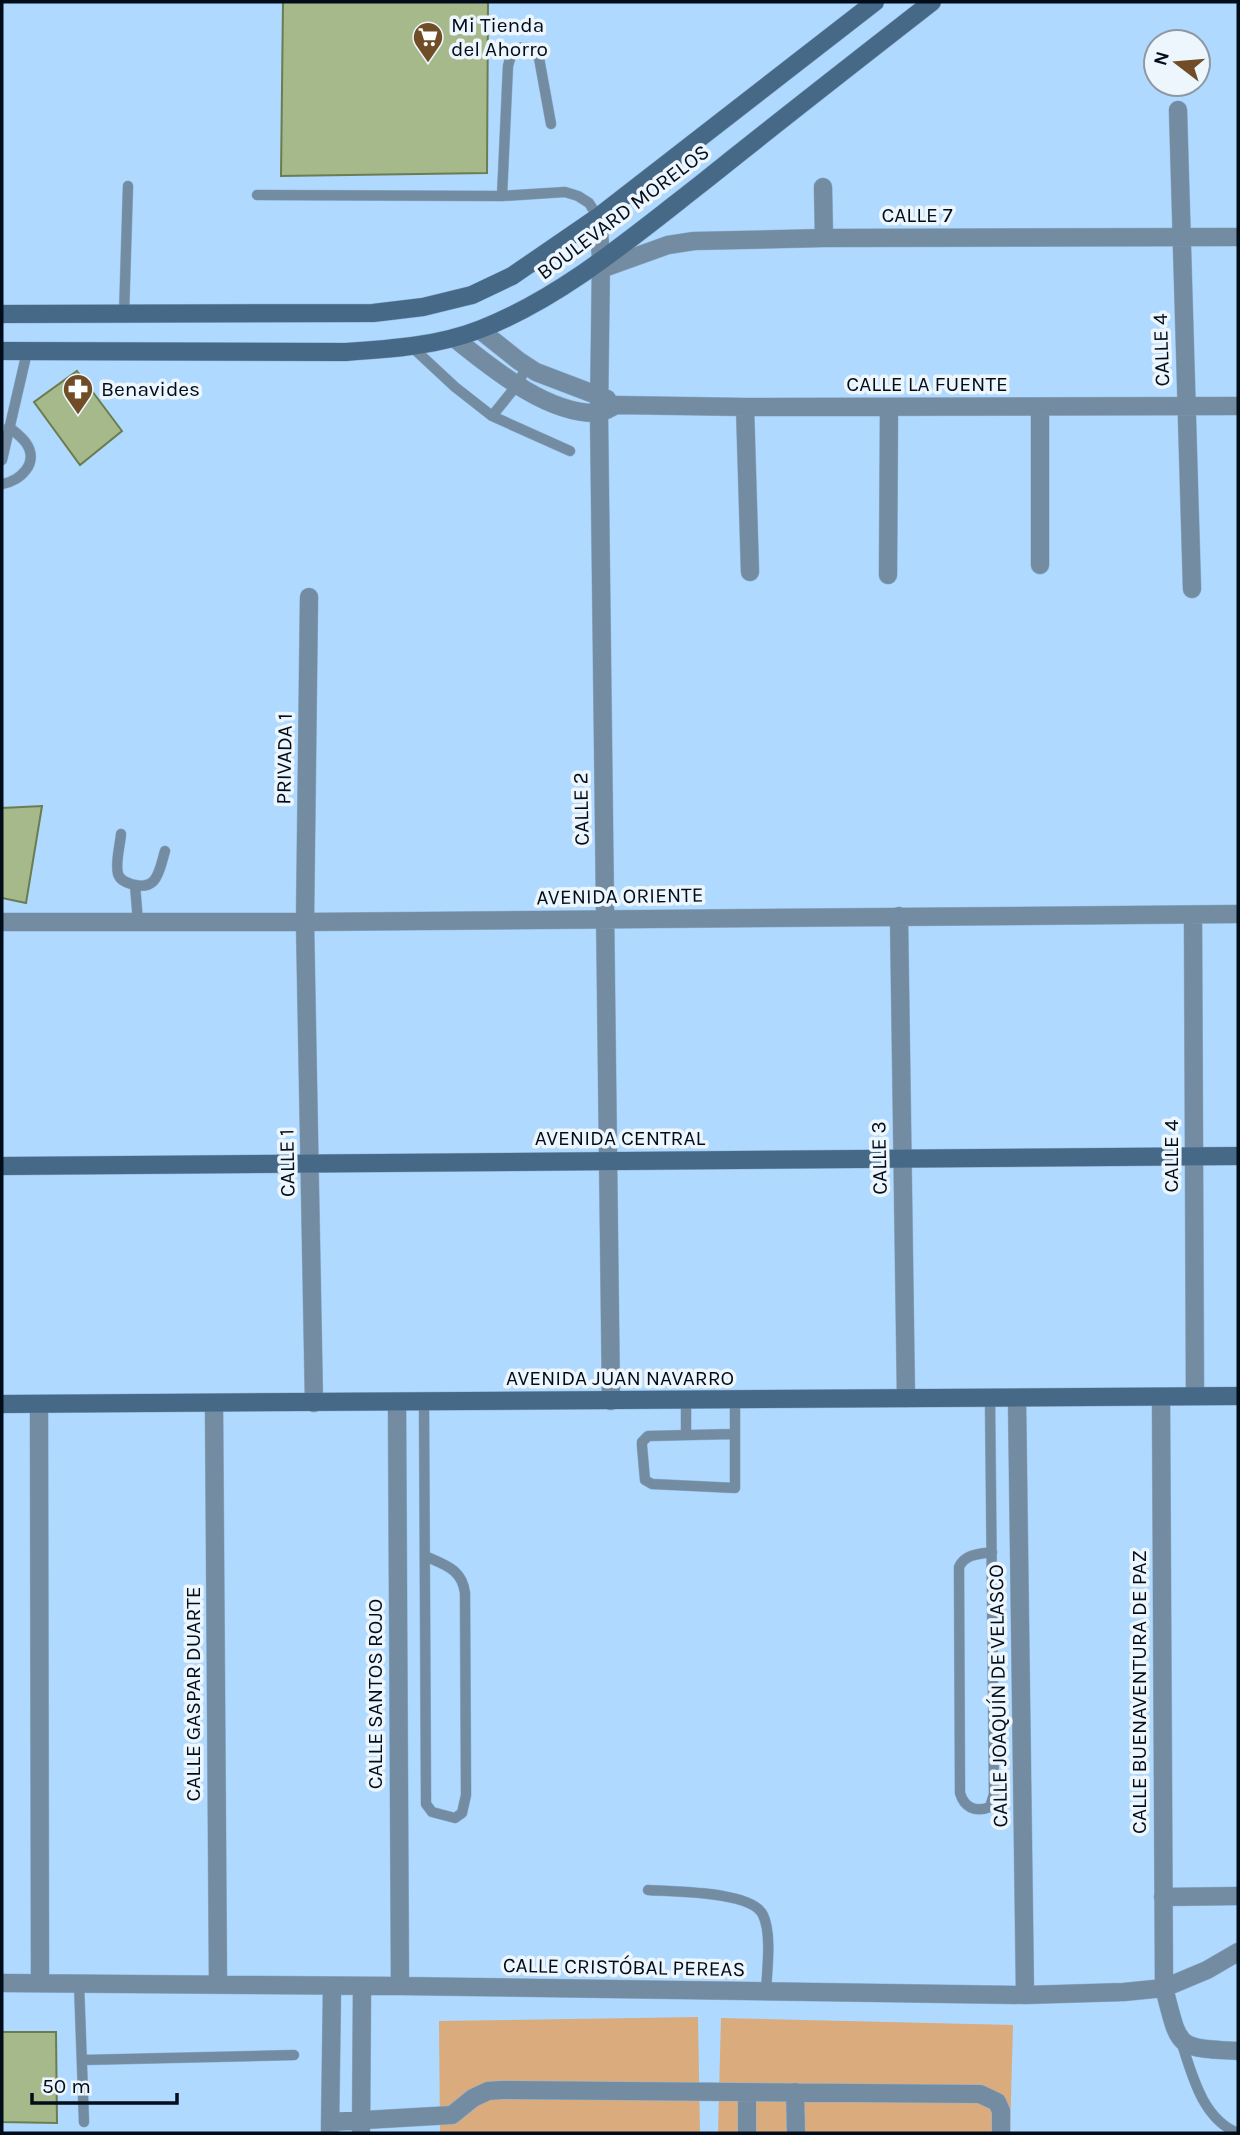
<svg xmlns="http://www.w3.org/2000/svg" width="1240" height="2135" font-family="Karla,sans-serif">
<rect width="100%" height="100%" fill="#afd9fe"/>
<path fill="#daab7c" d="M698,2017L700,2133H440L439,2021Z
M721,2018L1013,2025L1010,2133H718Z"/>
<path fill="#a6b98a" stroke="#6b7d50" stroke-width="2" d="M283,2H488L487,173L281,176Z
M77,371L122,431L80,465L34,402Z
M42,806L26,903L2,898V808Z
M2,2032H56L57,2123L2,2122Z"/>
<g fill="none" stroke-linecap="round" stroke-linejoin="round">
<g stroke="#90b4d5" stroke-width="11">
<path id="lane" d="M257,195L502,196L565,192L578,196L589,203L598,217
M502,196L508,66C511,54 515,45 529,48L539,58L551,124
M124,315L128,186
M412,347L455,387L492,416L570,451
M492,416L517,385L527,366
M2,460L27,352
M2,484C20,481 40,463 26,443C22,437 15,432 9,427
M121,834C120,846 115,863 118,874C120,880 125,882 131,884C158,892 159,871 165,851
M135,885L138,922
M990,1398C992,1530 993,1662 994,1794L990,1807C975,1813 964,1807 960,1793L959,1567C965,1554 979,1554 992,1552
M424,1402L426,1804L432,1812L455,1818L462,1813L466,1795L465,1593C462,1569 445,1565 425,1556
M734,1434L648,1436L642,1442V1446L645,1480L652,1484L735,1488V1400
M686,1435V1400
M648,1890C673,1892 752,1891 763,1915C772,1934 767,1970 766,1991
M79,1983L84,2122
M1181,2041C1192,2074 1202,2119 1238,2133
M82,2060L294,2055"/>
</g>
<g stroke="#90b4d5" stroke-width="19">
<path id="street" d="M1178,110L1192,589
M823,187L824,238
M598,217L601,259L599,413L611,1401
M601,269L668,245L694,241L824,238L1238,237
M480,330L519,361L536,372L607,399
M454,338C492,368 546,414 597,413C603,413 610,408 616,405L745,407L1238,406
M745,407L750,572
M1040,407V565
M888,575L889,407
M309,597L305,922L314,1403
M1193,915L1195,1396
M899,916L906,1398
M2,922H305L1238,914
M1161,1397L1164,1988C1180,2048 1174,2048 1238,2051
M1017,1398L1025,1995
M397,1402L400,1986
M214,1403L218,1984
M39,1405L40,1983
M1163,1897L1238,1896
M2,1983L400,1986L1025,1995L1124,1992L1164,1988L1207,1970L1238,1952
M747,2092V2133
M795,2092L796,2133
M330,2122L452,2115L473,2098L488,2091L502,2090L980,2094L997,2102L1001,2111V2133
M330,2131L332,1987
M361,2133L362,1987"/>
</g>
<g stroke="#90b4d5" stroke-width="19">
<path id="secondary" d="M2,314L373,313L423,307L472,295L512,276L598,217L875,2
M2,351L345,352C391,349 438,346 481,329C561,298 634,236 702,183C778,122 855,62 932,2
M2,1166L1238,1156
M2,1404L1238,1396"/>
</g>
<use href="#lane" stroke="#748ca2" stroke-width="10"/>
<use href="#street" stroke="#748ca2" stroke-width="18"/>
<use href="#secondary" stroke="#466988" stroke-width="18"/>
</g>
<defs>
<g id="supermarket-pin" transform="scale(1.575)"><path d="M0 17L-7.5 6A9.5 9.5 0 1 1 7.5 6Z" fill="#714d27" stroke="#edf5fd"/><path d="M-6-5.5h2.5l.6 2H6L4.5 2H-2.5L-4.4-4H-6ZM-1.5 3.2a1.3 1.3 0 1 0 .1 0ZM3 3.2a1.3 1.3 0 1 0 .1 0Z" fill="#fff"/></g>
<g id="pharmacy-pin" transform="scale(1.575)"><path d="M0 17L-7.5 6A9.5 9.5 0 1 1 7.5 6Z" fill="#714d27" stroke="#edf5fd"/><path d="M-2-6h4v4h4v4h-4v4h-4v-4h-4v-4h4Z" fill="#fff"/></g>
</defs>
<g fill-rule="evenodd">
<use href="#supermarket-pin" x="428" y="37"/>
<use href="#pharmacy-pin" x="78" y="389"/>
</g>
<g text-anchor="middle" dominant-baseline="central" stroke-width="7" stroke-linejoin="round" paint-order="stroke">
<g font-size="21" fill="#010d1a" stroke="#edf5fd" text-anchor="start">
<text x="451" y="25">Mi Tienda<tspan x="451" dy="24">del Ahorro</tspan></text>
<text x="101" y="389">Benavides</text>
</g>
<g font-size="21" fill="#010d1a" stroke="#edf5fd">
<text transform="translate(623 212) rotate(-37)">BOULEVARD MORELOS</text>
<text x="917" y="215">CALLE 7</text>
<text transform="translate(1161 350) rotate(-92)">CALLE 4</text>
<text x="927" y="384">CALLE LA FUENTE</text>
<text transform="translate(284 759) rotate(-89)">PRIVADA 1</text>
<text transform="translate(581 809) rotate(-91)">CALLE 2</text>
<text transform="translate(620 896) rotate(-1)">AVENIDA ORIENTE</text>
<text x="620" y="1138">AVENIDA CENTRAL</text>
<text transform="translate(1171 1156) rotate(-90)">CALLE 4</text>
<text transform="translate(879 1158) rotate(-91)">CALLE 3</text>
<text transform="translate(287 1163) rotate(-91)">CALLE 1</text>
<text x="620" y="1378">AVENIDA JUAN NAVARRO</text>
<text transform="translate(1139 1692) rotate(-90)">CALLE BUENAVENTURA DE PAZ</text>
<text transform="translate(193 1694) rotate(-90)">CALLE GASPAR DUARTE</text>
<text transform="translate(375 1694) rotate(-90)">CALLE SANTOS ROJO</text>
<text transform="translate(998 1696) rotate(-91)">CALLE JOAQUÍN DE VELASCO</text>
<text transform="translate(624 1967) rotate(1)">CALLE CRISTÓBAL PEREAS</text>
</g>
</g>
<rect width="1240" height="2135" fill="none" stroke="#010d1a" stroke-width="7"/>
<g transform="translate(1177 63) rotate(286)"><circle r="33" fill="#edf5fd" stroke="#8f98a2" stroke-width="2"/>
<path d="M0-5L12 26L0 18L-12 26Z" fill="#714d27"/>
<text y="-10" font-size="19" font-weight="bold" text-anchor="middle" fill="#010d1a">N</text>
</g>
<path d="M32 2093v10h145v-10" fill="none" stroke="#010d1a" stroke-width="3.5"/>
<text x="42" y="2093" font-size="21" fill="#010d1a" stroke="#edf5fd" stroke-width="5" paint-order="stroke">50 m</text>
</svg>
